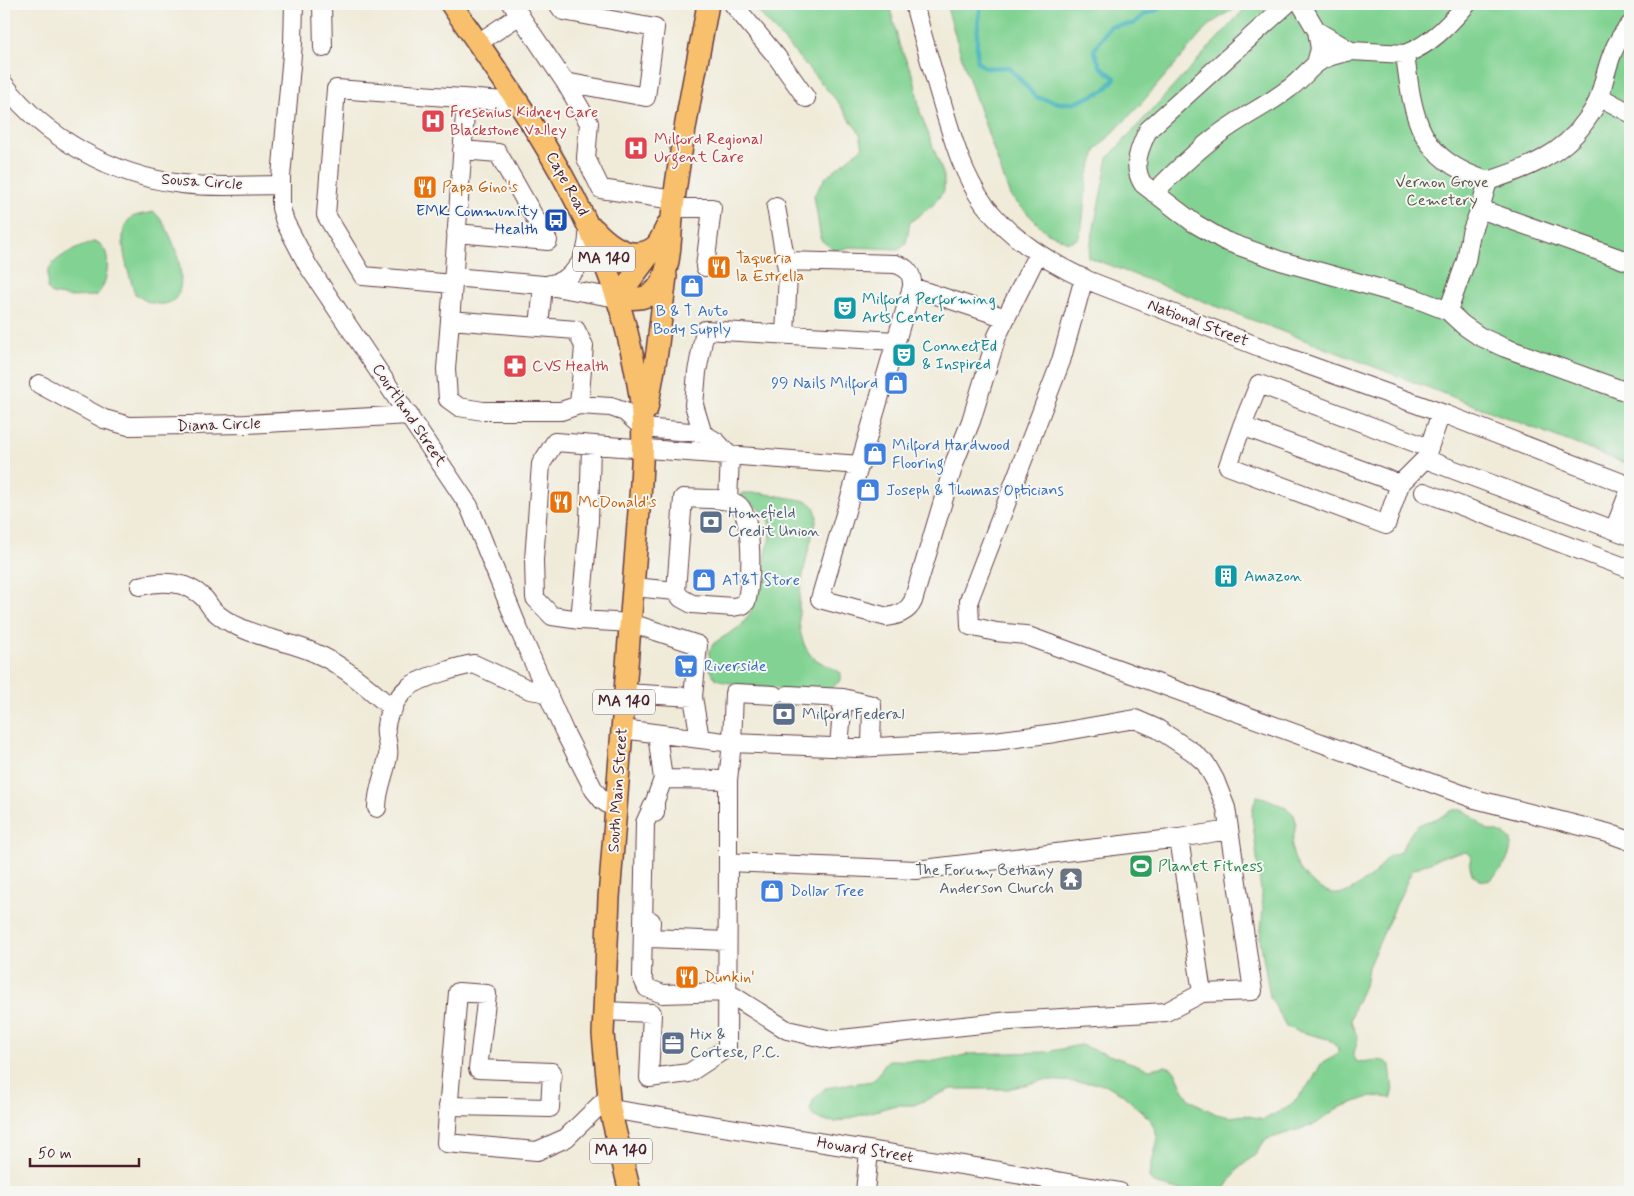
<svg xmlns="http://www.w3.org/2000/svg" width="1634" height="1196" font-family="Mynerve,sans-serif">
<rect width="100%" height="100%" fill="#f6f6f2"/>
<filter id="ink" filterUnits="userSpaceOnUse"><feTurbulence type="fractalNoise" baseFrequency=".02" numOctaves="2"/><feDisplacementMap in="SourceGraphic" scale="10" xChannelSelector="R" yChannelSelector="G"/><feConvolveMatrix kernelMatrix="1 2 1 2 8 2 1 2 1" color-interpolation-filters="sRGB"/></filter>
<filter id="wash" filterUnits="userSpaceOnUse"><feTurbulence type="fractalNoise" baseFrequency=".0096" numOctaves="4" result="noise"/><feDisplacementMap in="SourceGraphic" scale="20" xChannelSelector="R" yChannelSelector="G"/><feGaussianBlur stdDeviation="1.12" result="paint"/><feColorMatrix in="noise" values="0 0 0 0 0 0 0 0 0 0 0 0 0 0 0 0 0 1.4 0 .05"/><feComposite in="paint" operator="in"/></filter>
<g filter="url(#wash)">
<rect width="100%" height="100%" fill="#f0ebd9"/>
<path fill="#82d393" stroke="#66795f" d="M755,4H889L899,44L914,78L920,112L944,176V191L932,206L910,222L906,243L899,249L850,247L835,251L821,240L814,195L826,177L863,147L860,134L838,102L756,9Z
M946,4H1237L1235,8L1210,24L1139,106L1097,149L1087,177L1082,228L1078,239L1068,242L1046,232L1010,196L964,65Z
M1249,4H1630V465L1088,257L1108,158Z
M154,212C175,229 203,315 152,303C146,302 140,297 135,294C130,277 113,231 131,218C137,214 146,214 154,212Z
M93,242L99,243C102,246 105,250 106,253C110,265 106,287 96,296L69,297L52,294L47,288C48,283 47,277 48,272C52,257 80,247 93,242Z
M742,493H761L807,501C814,505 816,509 817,518C808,552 786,622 809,653C817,663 831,666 841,673V680L829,690L816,694L724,682L715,678L710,669L709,651L714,643L741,626L749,615L757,598L771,531C769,510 755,508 741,495Z
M1257,796C1265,797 1290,808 1294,815C1299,826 1291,838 1292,849C1295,871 1319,895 1342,894C1348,893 1370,879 1374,874C1379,869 1383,860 1389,856C1392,854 1395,855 1399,852C1405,845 1410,832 1416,827C1423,821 1432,821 1440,817C1448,814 1451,808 1461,810C1472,812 1476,822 1485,828C1495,834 1501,829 1511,840C1512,857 1501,872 1488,881L1480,880L1472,874L1470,866L1472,857L1466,852L1446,855L1412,870L1368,967L1366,981L1353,1010L1351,1021L1358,1039L1353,1056L1355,1061C1368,1064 1379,1055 1390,1065L1393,1093L1391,1098L1372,1096L1336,1109L1316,1124L1265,1140L1256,1154L1238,1169L1223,1192C1198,1192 1174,1193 1151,1181L1149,1176L1158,1139L1154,1128L1150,1119L1121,1093L1105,1084L1045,1080L1008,1089H951L914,1105H896L836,1122L824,1121L813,1116L810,1111L813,1100L825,1088L872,1081C881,1076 880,1066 889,1060L935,1061L970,1054L1047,1052L1080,1045L1149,1069L1166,1066L1171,1068L1175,1071L1184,1091L1190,1100L1216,1114L1230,1117L1246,1115L1263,1120L1290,1106L1312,1081L1321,1064L1335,1056L1338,1052V1048L1328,1039L1297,1031L1286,1026L1270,997L1260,939L1263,909L1252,815L1254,803Z"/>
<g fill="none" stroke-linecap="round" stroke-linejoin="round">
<path stroke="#44b3be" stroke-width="4.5" d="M981,4L977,34V62L986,68L1009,67L1036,97L1059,103H1075L1105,90L1115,78L1100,66L1094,50L1110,26L1133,24L1144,15L1159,9L1163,4"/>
</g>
</g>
<g filter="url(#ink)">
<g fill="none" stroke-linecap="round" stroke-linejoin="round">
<g stroke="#633e45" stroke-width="20">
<path id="minor" d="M294,4L293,43L281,177V208L285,222L308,266L469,506L519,630L564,731L594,790L602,800L616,810
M322,4L323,48
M512,4L565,82L589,123L586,158L601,189L674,200
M558,4L563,11L655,28L646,97L565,82
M733,4L777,57L806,98
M914,4C923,38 933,72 943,106C953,140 963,175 984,204C1010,239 1048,262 1087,280L1275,353L1447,415L1630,486
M1287,4L1148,130C1140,147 1131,166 1143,184L1194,223L1225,241L1281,261L1417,299L1448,311L1463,325L1479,336L1503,347L1630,393
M1301,4L1317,31
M1467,4C1449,24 1432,44 1405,54C1413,119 1418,159 1488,181L1480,209L1630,262
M478,43L520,15
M1351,51L1405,54
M4,84C46,139 114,176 182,184C215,188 248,185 281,185
M1600,97L1630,113
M466,100L453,284L363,276L326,215L336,89L518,102
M1488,181C1526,169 1562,155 1585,122C1591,114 1597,105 1600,95C1607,70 1611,45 1630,25
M1154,193C1178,168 1203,144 1232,125C1250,113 1270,103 1287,90C1298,83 1306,72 1316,64C1325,56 1340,54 1351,51L1317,31L1320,49L1316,63
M776,207L788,274L785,335
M673,208H712L705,267
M456,233L548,241L498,153L462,150
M786,261L895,264C907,267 913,274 912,287L820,599L887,617C898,615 908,612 913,601L955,461L971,421L997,336L1038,253
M453,277L543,285L617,298
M1084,278L1061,361L969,600L970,626L996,632L1025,635L1475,799L1608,833L1630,841
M453,284L450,320L576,330L584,346L579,405
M547,285C576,281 590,254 588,227
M912,287L1006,318
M1448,311L1466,261L1471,233L1480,209
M450,320L446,369L448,399L459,407L483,411H561L579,405L611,407L625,412L643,428L702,433L717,442L730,456L728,500
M539,327L543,285
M39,384L104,419L129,426L246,424L409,415
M1242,426L1400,484
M701,444V428L694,405L697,372L705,330L896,341
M1429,448L1259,384L1242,426L1228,466L1386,525L1400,484L1425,459L1441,413
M1425,459L1630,536
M1424,492L1630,569
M1614,530L1630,489
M140,586C162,580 187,581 204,598C208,602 210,607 213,610C221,618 230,623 239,627C263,639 291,642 315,653C344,665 369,689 393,709
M633,587L676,591L683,498C697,499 725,497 737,504C754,513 752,585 746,602L743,605L733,607L692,604L681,598L676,591
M580,620L589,521L591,445
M625,693L693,697
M788,695L843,698L839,747
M843,698L872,705L871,747
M657,734L663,779
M700,739L693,697L698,645L631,623L580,620L552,616L535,598L534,560L541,464L555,442L860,465
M655,801L645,823L642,977L647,988L663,994L727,992L787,1030L832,1040L1010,1021L1166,1012L1202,993
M377,808C377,788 385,775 388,756C390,745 384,736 386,726C387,713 399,694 409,687C420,678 460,666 474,664L530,690L548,693
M655,813V801L663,779L728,780
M1179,838L1229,830
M728,862V780L732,743L734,693L774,695
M651,921L650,938L727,941
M604,1011L652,1013L649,1078L689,1073L727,1048L728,862L916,870L1179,838L1202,993L1253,991L1226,808L1215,780L1206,764L1193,752L1158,729L1135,719L1055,733L995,741L856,748L732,743L622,729
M448,1106L550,1108L552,1072L478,1069L487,994L458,992C454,1042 449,1093 446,1143L537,1151L566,1138L608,1097
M610,1109L987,1169L1120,1192
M865,1192L869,1151"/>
</g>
<g stroke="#633e45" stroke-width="24">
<path id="major" d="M451,4C527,113 606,225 633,358C637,377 641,396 642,415C644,442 642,470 640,498L609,898L603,1034L610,1109L630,1192
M594,229C610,246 634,264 656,246
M617,298C633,299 649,301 659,286C672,268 670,230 673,208C681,139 696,71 708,4
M617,298L659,242L668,224
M647,409L657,352L666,276"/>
</g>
<use href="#minor" stroke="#fff" stroke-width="18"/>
<use href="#major" stroke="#f8bf6c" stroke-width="21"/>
</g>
</g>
<defs>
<g id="hospital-square" transform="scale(1.25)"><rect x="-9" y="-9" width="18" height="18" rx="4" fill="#e0444e" stroke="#f6f6f2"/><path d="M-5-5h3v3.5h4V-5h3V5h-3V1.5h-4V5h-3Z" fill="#fff"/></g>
<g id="restaurant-square" transform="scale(1.25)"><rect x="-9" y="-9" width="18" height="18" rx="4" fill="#e8710a" stroke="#f6f6f2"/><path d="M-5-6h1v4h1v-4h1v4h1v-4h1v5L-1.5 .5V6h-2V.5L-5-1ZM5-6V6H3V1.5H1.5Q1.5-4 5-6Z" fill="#fff"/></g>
<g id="bus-square" transform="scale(1.25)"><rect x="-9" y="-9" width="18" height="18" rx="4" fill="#1a4fb4" stroke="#f6f6f2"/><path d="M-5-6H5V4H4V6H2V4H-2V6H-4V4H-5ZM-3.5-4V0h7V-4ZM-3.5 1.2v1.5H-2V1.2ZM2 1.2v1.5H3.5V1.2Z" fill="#fff"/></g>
<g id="shop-square" transform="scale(1.25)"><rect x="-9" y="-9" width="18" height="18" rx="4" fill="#3f7fe0" stroke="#f6f6f2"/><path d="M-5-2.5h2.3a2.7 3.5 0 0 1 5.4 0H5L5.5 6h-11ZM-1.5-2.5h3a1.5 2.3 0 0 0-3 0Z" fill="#fff"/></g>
<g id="theatre-square" transform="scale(1.25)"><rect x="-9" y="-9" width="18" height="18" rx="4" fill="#0f9aa8" stroke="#f6f6f2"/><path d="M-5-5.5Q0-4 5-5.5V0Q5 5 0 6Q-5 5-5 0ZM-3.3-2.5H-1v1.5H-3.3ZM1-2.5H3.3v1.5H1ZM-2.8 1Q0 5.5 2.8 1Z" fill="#fff"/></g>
<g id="pharmacy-square" transform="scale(1.25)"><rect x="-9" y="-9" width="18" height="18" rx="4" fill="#e0444e" stroke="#f6f6f2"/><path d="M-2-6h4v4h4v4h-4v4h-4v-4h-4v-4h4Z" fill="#fff"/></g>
<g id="bank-square" transform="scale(1.25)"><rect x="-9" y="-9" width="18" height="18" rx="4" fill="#5c6f8a" stroke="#f6f6f2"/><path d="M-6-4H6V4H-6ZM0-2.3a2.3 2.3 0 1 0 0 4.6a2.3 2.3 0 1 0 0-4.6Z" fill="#fff"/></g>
<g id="building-square" transform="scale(1.25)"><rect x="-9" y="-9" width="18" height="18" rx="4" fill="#0f9aa8" stroke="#f6f6f2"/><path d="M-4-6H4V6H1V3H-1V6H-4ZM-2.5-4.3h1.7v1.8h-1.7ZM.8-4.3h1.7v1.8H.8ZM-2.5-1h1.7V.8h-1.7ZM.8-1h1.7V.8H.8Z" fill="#fff"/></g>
<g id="supermarket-square" transform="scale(1.25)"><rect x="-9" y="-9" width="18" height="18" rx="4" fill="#3f7fe0" stroke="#f6f6f2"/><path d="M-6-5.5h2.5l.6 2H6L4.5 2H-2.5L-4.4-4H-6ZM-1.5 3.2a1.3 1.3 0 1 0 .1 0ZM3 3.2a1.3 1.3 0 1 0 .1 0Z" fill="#fff"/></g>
<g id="stadium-square" transform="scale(1.25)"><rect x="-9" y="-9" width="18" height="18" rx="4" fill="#2e9e5b" stroke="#f6f6f2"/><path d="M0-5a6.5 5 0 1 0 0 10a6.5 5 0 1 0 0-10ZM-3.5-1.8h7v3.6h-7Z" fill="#fff"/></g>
<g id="temple-square" transform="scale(1.25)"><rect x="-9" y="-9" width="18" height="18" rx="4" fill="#6b7280" stroke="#f6f6f2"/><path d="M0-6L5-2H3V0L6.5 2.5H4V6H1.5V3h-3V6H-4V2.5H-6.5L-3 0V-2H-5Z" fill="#fff"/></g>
<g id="office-square" transform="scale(1.25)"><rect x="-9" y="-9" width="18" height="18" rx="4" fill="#5c6f8a" stroke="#f6f6f2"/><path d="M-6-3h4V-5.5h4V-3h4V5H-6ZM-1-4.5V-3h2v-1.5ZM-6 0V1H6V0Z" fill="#fff"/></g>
</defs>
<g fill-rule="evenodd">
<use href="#hospital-square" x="433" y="121"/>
<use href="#hospital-square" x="636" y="148"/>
<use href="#restaurant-square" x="425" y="187"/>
<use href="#bus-square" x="556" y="220"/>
<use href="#restaurant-square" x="719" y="267"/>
<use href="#shop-square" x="692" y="286"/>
<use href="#theatre-square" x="845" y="308"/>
<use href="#theatre-square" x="904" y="355"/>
<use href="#pharmacy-square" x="515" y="366"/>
<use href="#shop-square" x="896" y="383"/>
<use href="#shop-square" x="875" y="454"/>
<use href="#shop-square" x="868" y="490"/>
<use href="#restaurant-square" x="561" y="502"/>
<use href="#bank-square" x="711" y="522"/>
<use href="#building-square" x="1226" y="576"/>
<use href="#shop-square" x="704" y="580"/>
<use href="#supermarket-square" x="686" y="666"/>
<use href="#bank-square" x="784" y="714"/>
<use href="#stadium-square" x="1141" y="866"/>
<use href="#temple-square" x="1071" y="879"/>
<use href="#shop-square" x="772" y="891"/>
<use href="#restaurant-square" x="687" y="977"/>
<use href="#office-square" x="673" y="1043"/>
</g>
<g text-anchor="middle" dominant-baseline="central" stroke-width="4" stroke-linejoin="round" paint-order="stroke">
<g fill="#f6f6f2" stroke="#7e6067" stroke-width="1">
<rect x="573" y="246.5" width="62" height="25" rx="4"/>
<rect x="593" y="689.5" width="62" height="25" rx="4"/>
<rect x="590" y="1138.5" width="62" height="25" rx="4"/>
</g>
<g font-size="15" font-weight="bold" fill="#4a1f2b">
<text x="604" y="259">MA 140</text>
<text x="624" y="702">MA 140</text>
<text x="621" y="1151">MA 140</text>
</g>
<g font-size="16" fill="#be3a42" stroke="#f6f6f2" text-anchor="start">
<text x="450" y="112">Fresenius Kidney Care<tspan x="450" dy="18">Blackstone Valley</tspan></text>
<text x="654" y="139">Milford Regional<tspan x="654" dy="18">Urgent Care</tspan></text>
<text x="532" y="366">CVS Health</text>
</g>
<g font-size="16" fill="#4a1f2b" stroke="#f6f6f2">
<text transform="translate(202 182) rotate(4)">Sousa Circle</text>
<text transform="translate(567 184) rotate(61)">Cape Road</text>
<text transform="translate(1198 323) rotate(21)">National Street</text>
<text transform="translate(409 415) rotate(56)">Courtland Street</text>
<text transform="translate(219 425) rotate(-2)">Diana Circle</text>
<text transform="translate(618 790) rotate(-86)">South Main Street</text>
<text transform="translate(865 1150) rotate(9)">Howard Street</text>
</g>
<g font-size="16" fill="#5b554a" stroke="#f6f6f2">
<text x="1442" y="182">Vernon Grove<tspan x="1442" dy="18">Cemetery</tspan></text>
</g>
<g font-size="16" fill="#c56008" stroke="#f6f6f2" text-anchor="start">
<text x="442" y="187">Papa Gino's</text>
<text x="736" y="258">Taqueria<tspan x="736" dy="18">la Estrella</tspan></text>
<text x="578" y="502">McDonald's</text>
<text x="704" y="977">Dunkin'</text>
</g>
<g font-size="16" fill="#164399" stroke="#f6f6f2" text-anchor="end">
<text x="538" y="211">EMK Community<tspan x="538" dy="18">Health</tspan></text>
</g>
<g font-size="16" fill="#0d838f" stroke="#f6f6f2" text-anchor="start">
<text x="862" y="299">Milford Performing<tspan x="862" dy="18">Arts Center</tspan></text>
<text x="922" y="346">ConnectEd<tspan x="922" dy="18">&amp; Inspired</tspan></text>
<text x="1244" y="576">Amazon</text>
</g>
<g font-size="16" fill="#366cbe" stroke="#f6f6f2" text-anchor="start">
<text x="692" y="311" text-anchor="middle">B &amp; T Auto<tspan x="692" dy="18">Body Supply</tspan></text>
<text x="878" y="383" text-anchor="end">99 Nails Milford</text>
<text x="892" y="445">Milford Hardwood<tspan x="892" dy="18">Flooring</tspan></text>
<text x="886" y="490">Joseph &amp; Thomas Opticians</text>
<text x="722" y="580">AT&amp;T Store</text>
<text x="704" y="666">Riverside</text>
<text x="790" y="891">Dollar Tree</text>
</g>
<g font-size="16" fill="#4e5e75" stroke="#f6f6f2" text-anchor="start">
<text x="728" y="513">Homefield<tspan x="728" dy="18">Credit Union</tspan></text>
<text x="802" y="714">Milford Federal</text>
<text x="690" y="1034">Hix &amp;<tspan x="690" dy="18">Cortese, P.C.</tspan></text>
</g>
<g font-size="16" fill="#27864d" stroke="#f6f6f2" text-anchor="start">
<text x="1158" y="866">Planet Fitness</text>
</g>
<g font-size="16" fill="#5b616d" stroke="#f6f6f2" text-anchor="end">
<text x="1054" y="870">The Forum, Bethany<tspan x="1054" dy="18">Anderson Church</tspan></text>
</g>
</g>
<rect width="1634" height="1196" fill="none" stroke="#f6f6f2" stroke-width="20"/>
<path d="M30 1158v8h109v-8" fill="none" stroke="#4a1f2b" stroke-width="2.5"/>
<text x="38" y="1158" font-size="15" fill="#4a1f2b" stroke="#f6f6f2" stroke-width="4" paint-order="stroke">50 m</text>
</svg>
